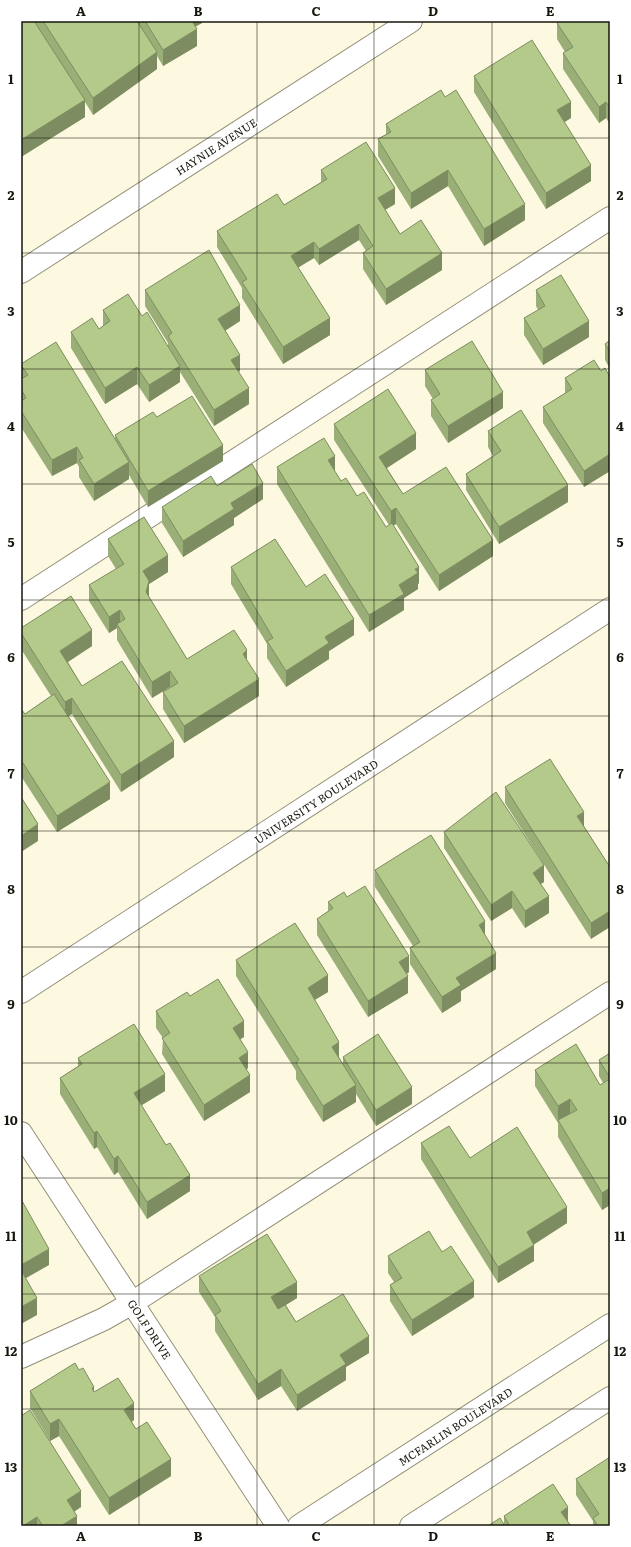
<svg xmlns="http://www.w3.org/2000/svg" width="631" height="1547" font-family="Literata,serif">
<rect width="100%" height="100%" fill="#fdf9e0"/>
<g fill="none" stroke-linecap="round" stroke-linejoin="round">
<g stroke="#938f79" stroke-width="24">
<path id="minor" d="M21,272L411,21
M21,599L610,218
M21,992L610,609
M21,1133L278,1526
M21,1357L104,1319L132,1303L610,993
M299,1526L610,1325
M411,1526L610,1398"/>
</g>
<use href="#minor" stroke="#fff" stroke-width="22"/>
</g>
<path fill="#9aae78" d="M21,21H202V23L195,26L197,46L163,66L157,56V69L93,115L85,102V117L21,157Z
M610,21V124L606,118L599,123L563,69V53L565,52L557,39V23Z
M474,76L571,118L564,122L591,181L546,209L474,92Z
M445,97L525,220L484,246L448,186L411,209L378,156V139L386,134V124Z
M321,170L395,204L385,210L400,234L442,270L386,305L363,269V253L366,251L359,240L319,265L314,258L298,267L330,335L283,364L242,298V288L217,247V231L284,205L321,182Z
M145,290L240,321L225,331L240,371L238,372L249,404L214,426L180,372V382L149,402L137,384L105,404L71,348V332L99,329L103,326V310L142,316L168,346V343L145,306Z
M536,290L589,337L543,365L524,335V318L538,310L536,306Z
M610,340V369L605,360V344Z
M21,364L115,439V435L157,417L223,461L148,507L129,475V479L94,501L79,477V467L77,463L52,476L21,427Z
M425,370L503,408L448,443L431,416V400L433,399L425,386Z
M601,371L610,377V471L584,487L543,423V407L565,393V378Z
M334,424L416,449L387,468L403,494L493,556L439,591L396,524L393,526L419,583L418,584V589L404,598V610L369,632L277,484V467L335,472L341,481L357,496L386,527L389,525L334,440Z
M488,431L568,502L499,544L466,490V474L493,456L488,447Z
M217,486L263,499L234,518V525L183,557L162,523V507Z
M108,539L168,572L149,584V597L187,659L247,661L259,696L184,743L163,709V692L171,688L170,687L152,698L117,640V628L109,633L89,601V585L116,569L108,556Z
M231,567L306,587L354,635L329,651V659L286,687L267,658V644L231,584Z
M21,628L92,646L68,662L82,686L174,757L121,792L72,714L68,716L110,799L57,832L21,776V709L25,714L51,696L21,649Z
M505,787L584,826L610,867L591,939L505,803Z
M444,832L544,882L541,884L549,913L525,928L512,908L491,921L444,848Z
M375,870L485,935L496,969L461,991V1001L442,1013L410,964V948L413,946L375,887Z
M347,897L409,972L407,974L408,993L368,1017L317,935V919L328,911V902Z
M236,960L328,992L314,1000L339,1057L343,1064V1057L412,1104L376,1126L356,1094V1102L323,1122L296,1079V1071L236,976Z
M190,996L244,1037L240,1039L248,1068L246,1070L250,1092L204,1121L162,1054L163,1038L156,1028V1011Z
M610,1053V1205L602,1210L558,1137V1122V1123L535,1086V1070L600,1085L603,1083L599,1076V1060Z
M78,1058L165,1091L141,1105L190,1191L147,1219L118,1172L114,1175L97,1147L94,1149L60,1094V1078L78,1066Z
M421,1143L470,1158L567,1223L534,1244V1261L498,1283L421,1159Z
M442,1252L474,1297L412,1336L390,1301V1285L394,1282L388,1273V1256Z
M199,1276L297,1298L286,1305L296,1322L369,1353L346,1367V1380L297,1411L281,1386L258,1400L215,1331V1317L199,1292Z
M30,1391L94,1392L134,1420L132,1422L136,1429L171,1476L109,1515L59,1436L50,1441L30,1408Z
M21,1416L81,1507L74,1512L77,1526H21Z
M576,1479L610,1526H593V1521L576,1495Z
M504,1516L568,1522L571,1526H488L504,1524Z"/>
<path fill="#7d8d61" d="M188,21H202V23L188,31Z
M197,29V46L163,66V50Z
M157,52V69L93,115V98Z
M85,100V117L21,157V140Z
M571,102V118L557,127V110Z
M606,102V118L599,123V107Z
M591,165V181L546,209V193Z
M448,170V186L411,209V193Z
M395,188V204L378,214V198Z
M525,204V220L484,246V229Z
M359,224V240L319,265V249Z
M314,242V258L291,272V256Z
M442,253V270L386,305V289Z
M240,305V321L218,335V319Z
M330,318V335L283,364V347Z
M589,321V337L543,365V349Z
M240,355V371L231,377V360Z
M180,366V382L149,402V385Z
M137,367V384L105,404V388Z
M249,388V404L214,426V410Z
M503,392V408L448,443V426Z
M416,433V449L379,473V457Z
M223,445V461L148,507V491Z
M77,447V463L52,476V460Z
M610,454V471L584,487V471Z
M335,456V472L328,460Z
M129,462V479L94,501V484Z
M263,483V499L234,518V525L183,557V541L231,503Z
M568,485V502L499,544V527Z
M396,508V524L391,527V511Z
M493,540V556L439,591V575Z
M168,555V572L149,584V597L146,608L143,571Z
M419,567V583L418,584V589L404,598V610L369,632V615L415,569Z
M120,610V627L117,624V628L109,633V617Z
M354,619V635L329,651V659L286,687V671L325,637Z
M92,630V646L60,667V651Z
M247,650V667L243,654Z
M170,671V687L152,698V682Z
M259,679V696L184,743V726Z
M72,698V714L65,718V702Z
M174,741V757L121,792V775Z
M110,782V799L57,832V816Z
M584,812V828L577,816Z
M38,824V841L21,852V836Z
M544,865V882L533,889V873Z
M512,891V908L491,921V905Z
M549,896V913L525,928V911Z
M610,911V927L591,939V923Z
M485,921V937L479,925Z
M496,953V969L461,991V1001L442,1013V997L456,978Z
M409,956V972L399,979V962Z
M328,975V992L308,1004V988Z
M408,976V993L368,1017V1001Z
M244,1021V1037L233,1044V1028Z
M339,1042V1059L332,1047Z
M248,1052V1068L239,1074V1058Z
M165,1074V1091L134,1110V1093Z
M250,1075V1092L204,1121V1105Z
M356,1085V1102L323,1122V1106Z
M412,1087V1104L376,1126V1110Z
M570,1099V1115L558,1120V1123V1106Z
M97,1131V1147L94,1149V1133Z
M118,1156V1172L114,1175V1159Z
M190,1175V1191L147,1219V1202Z
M610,1188V1205L602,1210V1193Z
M567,1207V1223L527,1249V1232Z
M534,1245V1261L498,1283V1267Z
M49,1249V1265L21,1281V1265Z
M474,1281V1297L412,1336V1320Z
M297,1282V1298L271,1314V1297Z
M37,1298V1315L21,1324V1307Z
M369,1336V1353L346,1367V1380L297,1411V1395L340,1355Z
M281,1369V1386L258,1400V1384Z
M94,1387V1403L92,1388Z
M134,1403V1420L124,1426V1410Z
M59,1419V1436L50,1441V1424Z
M171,1459V1476L109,1515V1498Z
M81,1491V1507L67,1516V1500Z
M568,1507V1524L561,1512Z
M77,1516V1526H61Z
M37,1517V1526H23Z"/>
<path fill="#b3ca8b" stroke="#7d8d61" d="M21,21H34L85,100L21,140Z
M43,21H137L157,52L93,98Z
M145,21H192L197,29L163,50Z
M559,21H610V108L606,102L599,107L563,53L573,47L557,23Z
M532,40L571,102L557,110L591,165L546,193L474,76Z
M441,90L445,97L456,90L525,204L484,229L448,170L411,193L378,139L391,132L386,124Z
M366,142L395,188L378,198L400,234L421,220L442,253L386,289L363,253L373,246L359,224L319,249L314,242L291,256L330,318L283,347L242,282L247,279L217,231L277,194L284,205L327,179L321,170Z
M209,250L240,305L218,319L240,355L231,360L249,388L214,410L168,336L172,333L145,290Z
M561,275L589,321L543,349L524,318L545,306L536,290Z
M128,294L142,316L147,312L180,366L149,385L137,367L105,388L71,332L92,318L99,329L110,321L103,310Z
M610,340V352L605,344Z
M472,341L503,392L448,426L431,400L440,394L425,370Z
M56,342L129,462L94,484L79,460L83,458L77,447L52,460L21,411V401L26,398L21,389V379L28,375L21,365V364Z
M594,360L601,371L605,368L610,377V454L584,471L543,407L572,389L565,378Z
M388,389L416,433L379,457L403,494L446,467L493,540L439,575L396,508L391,511L334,424Z
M192,396L223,445L148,491L115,435L153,412L157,417Z
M521,410L568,485L499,527L466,474L501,451L488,431Z
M324,438L335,456L328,460L341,481L346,478L357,496L364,492L386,527L392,523L419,567L415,569L418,573L399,585L404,594L369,615L277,467Z
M252,464L263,483L231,503L234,509L183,541L162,507L211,476L217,486Z
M144,517L168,555L143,571L149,581L146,592L187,659L234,630L247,650L243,654L259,679L184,726L163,692L178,683L170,671L152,682L117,624L125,619L120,610L109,617L89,585L124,564L108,539Z
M275,539L306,587L325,574L354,619L325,637L329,643L286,671L267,641L273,638L231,567Z
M71,596L92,630L60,651L82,686L122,661L174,741L121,775L72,698L65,702L21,633V628Z
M54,694L110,782L57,816L21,760V709L25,714Z
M550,759L584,812L577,816L610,867V911L591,923L505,787Z
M496,792L544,865L533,873L549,896L525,911L512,891L491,905L444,832Z
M21,797L38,824L21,836Z
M431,835L485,921L479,925L496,953L456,978L461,985L442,997L410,948L420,942L375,870Z
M365,886L409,956L399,962L408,976L368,1001L317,919L333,908L328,902L344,892L347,897Z
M295,923L328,975L308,988L339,1042L332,1047L356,1085L323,1106L296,1063L299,1060L236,960Z
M218,979L244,1021L233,1028L248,1052L239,1058L250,1075L204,1105L162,1038L170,1033L156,1011L187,992L190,996Z
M134,1024L165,1074L134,1093L166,1145L170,1143L190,1175L147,1202L118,1156L114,1159L97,1131L94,1133L60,1078L82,1064L78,1058Z
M378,1034L412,1087L376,1110L343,1057Z
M576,1044L600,1085L608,1080L610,1083V1188L602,1193L558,1120L577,1110L570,1099L558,1106L535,1070Z
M610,1053V1078L599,1060Z
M449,1126L470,1158L517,1127L567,1207L527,1232L534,1245L498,1267L421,1143Z
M21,1199L49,1249L21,1265Z
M429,1231L442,1252L451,1246L474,1281L412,1320L390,1285L402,1278L388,1256Z
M267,1234L297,1282L271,1297L278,1309L285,1305L296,1322L343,1294L369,1336L340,1355L346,1364L297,1395L281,1369L258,1384L215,1315L221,1311L199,1276Z
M21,1270L37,1298L21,1307Z
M75,1363L79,1370L83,1368L94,1387L92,1388L94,1392L118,1378L134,1403L124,1410L136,1429L147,1422L171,1459L109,1498L59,1419L50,1424L30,1391Z
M30,1410L81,1491L67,1500L77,1516L61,1526H43L37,1517L23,1526H21V1416Z
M610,1457V1526H598L593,1518L599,1514L576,1479Z
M553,1484L568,1507L561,1512L571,1526H510L504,1516Z
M500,1518L505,1526H488Z"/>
<path fill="none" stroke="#17160d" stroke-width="1" stroke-opacity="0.55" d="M139,21V1526M257,21V1526M374,21V1526M492,21V1526M21,138H610M21,253H610M21,369H610M21,484H610M21,600H610M21,716H610M21,831H610M21,947H610M21,1063H610M21,1178H610M21,1294H610M21,1409H610"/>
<g text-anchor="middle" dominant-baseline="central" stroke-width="3" stroke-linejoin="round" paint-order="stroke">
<g font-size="11" fill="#17160d" stroke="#fff">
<text transform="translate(216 146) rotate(-33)">HAYNIE AVENUE</text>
<text transform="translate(316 801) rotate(-33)">UNIVERSITY BOULEVARD</text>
<text transform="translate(150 1329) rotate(57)">GOLF DRIVE</text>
<text transform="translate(455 1426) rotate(-33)">MCFARLIN BOULEVARD</text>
</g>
</g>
<rect width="631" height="1547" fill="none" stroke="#ffffff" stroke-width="44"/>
<rect x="22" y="22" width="587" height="1503" fill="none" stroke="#17160d" stroke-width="1.5"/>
<g font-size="13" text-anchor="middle" font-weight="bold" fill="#17160d">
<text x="81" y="16">A</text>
<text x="198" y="16">B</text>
<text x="316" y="16">C</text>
<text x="433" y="16">D</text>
<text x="550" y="16">E</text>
<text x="11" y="84">1</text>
<text x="620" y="84">1</text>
<text x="11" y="200">2</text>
<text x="620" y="200">2</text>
<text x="11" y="316">3</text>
<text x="620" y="316">3</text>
<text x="11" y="431">4</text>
<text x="620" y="431">4</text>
<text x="11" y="547">5</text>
<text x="620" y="547">5</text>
<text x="11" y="662">6</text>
<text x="620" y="662">6</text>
<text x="11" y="778">7</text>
<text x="620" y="778">7</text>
<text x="11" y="894">8</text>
<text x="620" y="894">8</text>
<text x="11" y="1009">9</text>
<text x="620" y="1009">9</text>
<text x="11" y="1125">10</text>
<text x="620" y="1125">10</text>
<text x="11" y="1241">11</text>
<text x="620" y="1241">11</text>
<text x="11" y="1356">12</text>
<text x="620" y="1356">12</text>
<text x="11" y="1472">13</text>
<text x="620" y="1472">13</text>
<text x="81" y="1541">A</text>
<text x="198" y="1541">B</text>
<text x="316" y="1541">C</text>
<text x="433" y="1541">D</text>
<text x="550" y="1541">E</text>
</g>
</svg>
